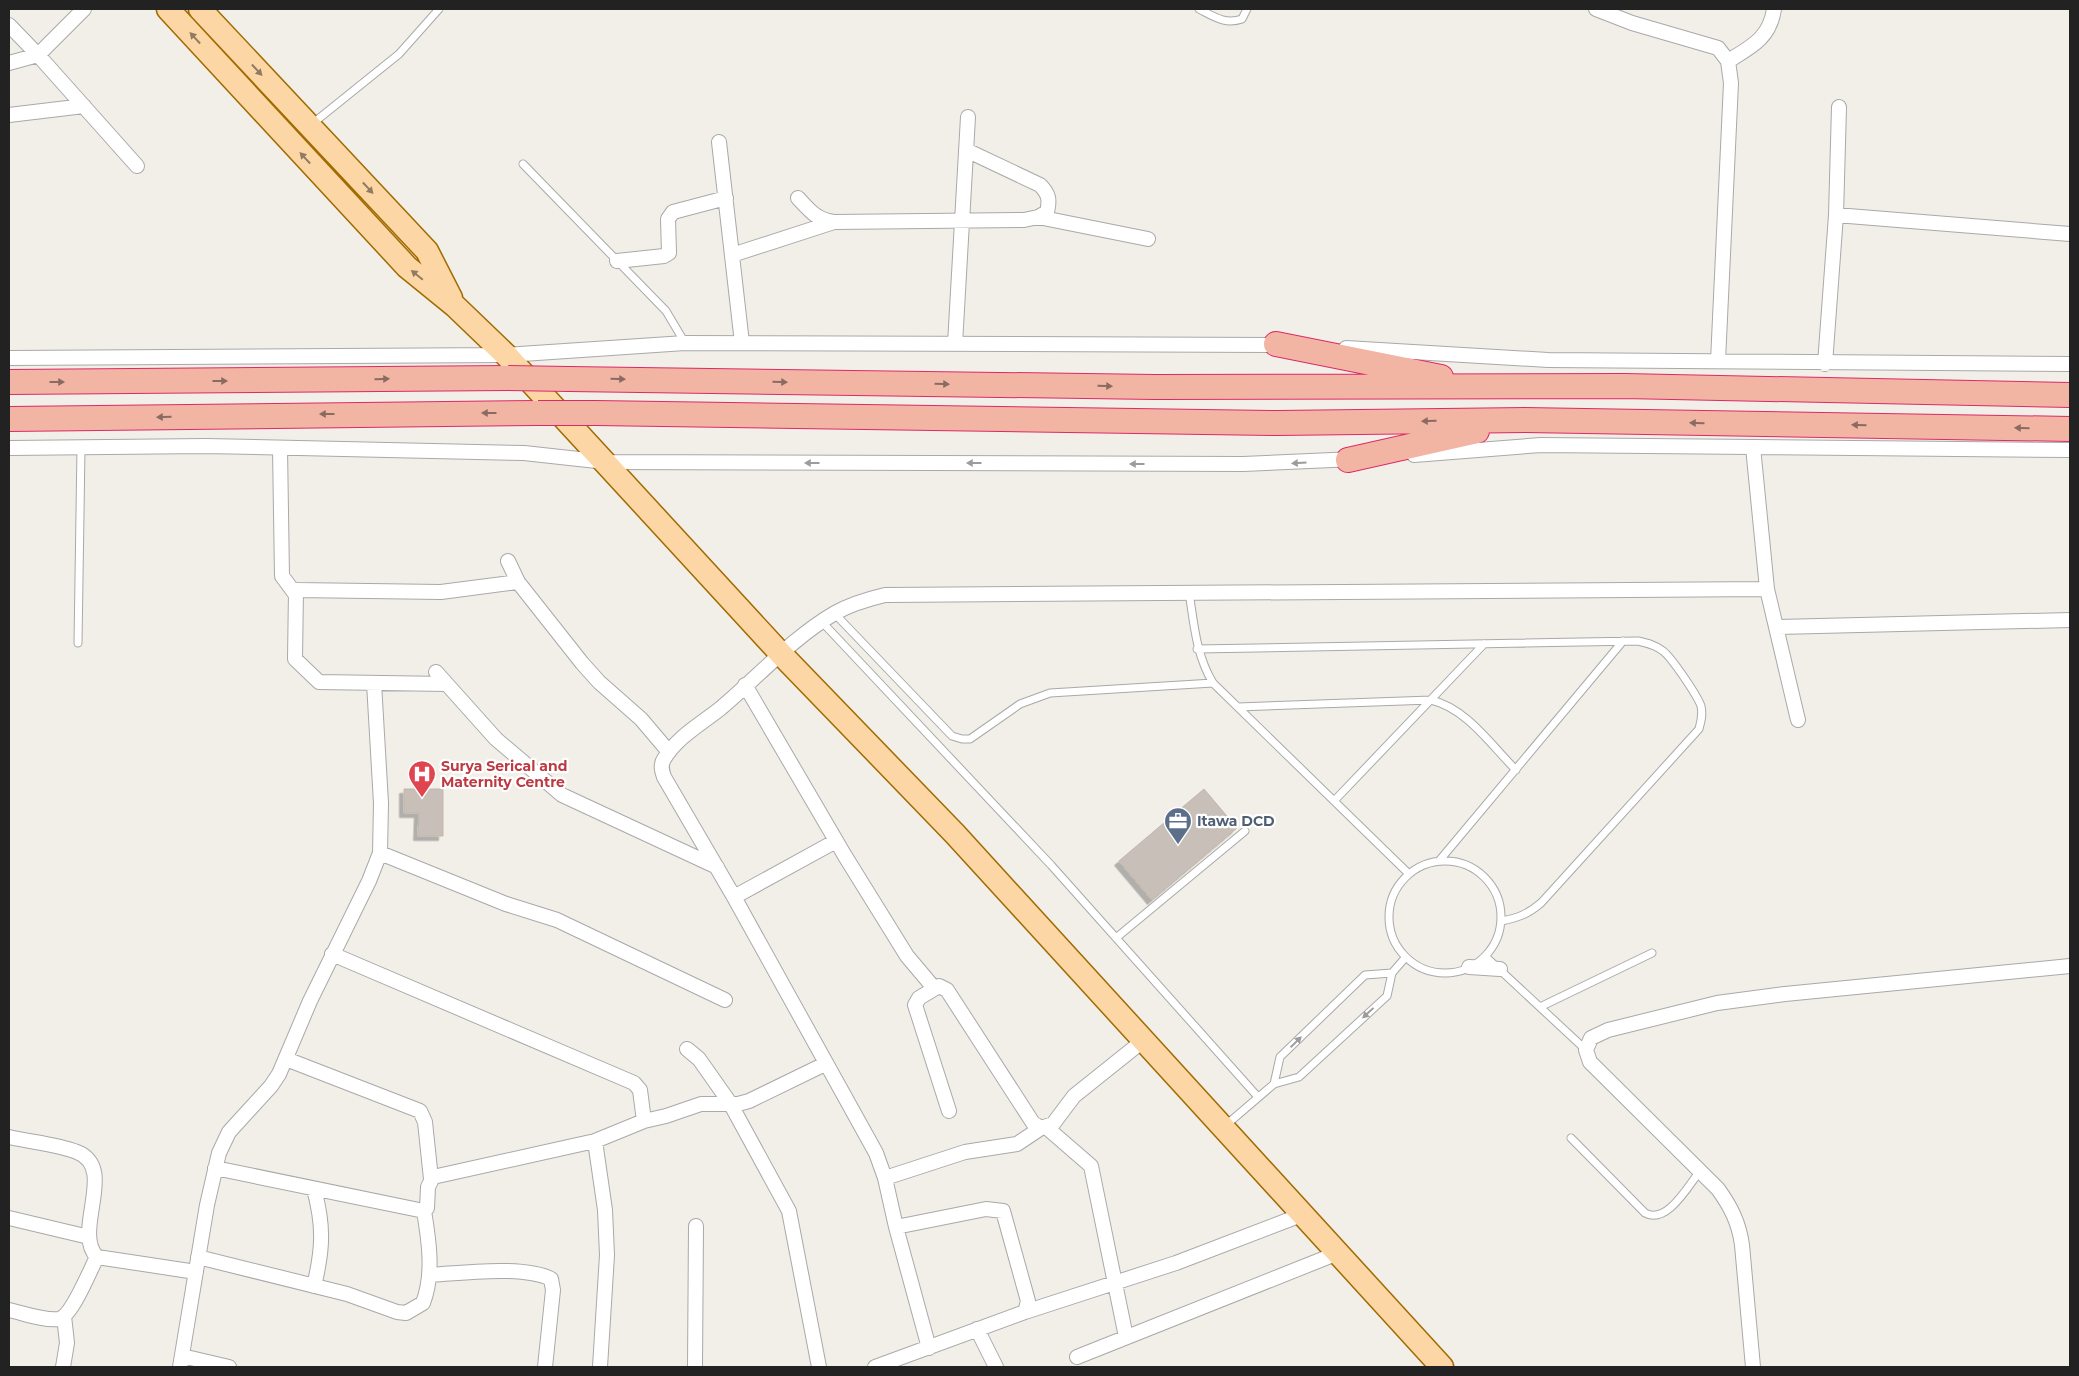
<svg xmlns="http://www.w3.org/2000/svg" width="2079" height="1376" font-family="Montserrat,sans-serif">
<defs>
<filter id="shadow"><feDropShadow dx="-4.5" dy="4.5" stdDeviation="0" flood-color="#0004"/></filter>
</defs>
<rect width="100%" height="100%" fill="#f2efe9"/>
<path fill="#c7bfb8" stroke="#c4b6ab" filter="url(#shadow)" d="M404,789H443V836H418L419,813H404Z
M1204,789L1237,828L1152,900L1119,861Z"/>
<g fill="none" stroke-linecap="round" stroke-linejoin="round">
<g stroke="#a9a9a9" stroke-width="9">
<path id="service" d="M1199,9C1213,16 1225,25 1242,19L1247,9
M312,124L399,54L439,9
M523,164L666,311L685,343
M1189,592C1194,624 1196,655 1213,683L1409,874
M835,614L952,736L962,739H970L1020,704L1050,693L1213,683
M822,622L1051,865L1258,1097
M78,643L81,448
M1197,649L1638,641C1647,643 1656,645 1663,651C1672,658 1697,695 1701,706C1703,715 1701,721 1699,729L1541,903C1528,914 1518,918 1501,921
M1238,707L1431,700C1466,708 1491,745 1516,770
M1334,801L1484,644
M1439,861L1623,641
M1389 917a56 56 0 1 1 112 0a56 56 0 1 1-112 0Z
M1116,938L1245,831
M1485,956L1586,1050
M1540,1007L1652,953
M1274,1084L1280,1057L1365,975L1392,973
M1226,1125L1274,1084L1299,1077L1387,996L1392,973L1405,958
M1571,1138L1645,1213C1667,1225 1688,1186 1700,1171"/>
</g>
<g stroke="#a9a9a9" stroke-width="16">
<path id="minor" d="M1596,9L1632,23L1718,48L1728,61L1731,83L1718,361
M9,25L38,55L137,166
M1728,61C1751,47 1770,38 1774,9
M9,63L38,55L84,9
M9,115L84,106
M719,142L742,343
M798,198C810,211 817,220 834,222L1024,220L1038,217L1047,212C1050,200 1049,194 1040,185L966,150
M1836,215L2070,234
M1038,217L1148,239
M732,255L834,222
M617,261L664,256L669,253L668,219L673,212L726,198
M955,344L968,117
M1346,348L1548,360L2070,364
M9,358L506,355L685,343L1283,345
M1825,364L1836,215L1839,107
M1753,447L1767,589L1798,720
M9,448L206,446L524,453L606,462L1243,464L1355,459
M280,448L282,576L296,595
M1414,455L1541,445L2070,450
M508,561L518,582L582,663L599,682L641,719L669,752
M1776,627L2070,620
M436,672L496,739L562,795L717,867
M446,684L319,682L295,659L296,590L441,592L518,582
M745,685L845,856L907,956L934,988
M380,853L506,904L557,920L725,1000
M734,897L836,841
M332,954L634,1083L640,1090L644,1121
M1469,967L1500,969
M687,1049L699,1059L730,1103L789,1211L819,1367
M286,1059L420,1111L425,1122L431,1179
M949,1111L915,1005L919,998L939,986L947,990L1033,1123L1041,1128L1053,1124L1074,1096L1144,1040
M1046,1127L1091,1166L1126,1337
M9,1137C30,1142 56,1144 77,1152C118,1168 72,1231 97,1257L196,1272
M595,1141L605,1210L607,1255L600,1367
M215,1168L424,1211L427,1208L428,1187L433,1177L595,1141L644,1121L666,1116L701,1104H738L749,1101L825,1064
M885,1178L965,1152L1017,1144L1041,1128
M314,1189C324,1226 323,1249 314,1286
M9,1218L89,1237
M896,1227L986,1209L1003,1211L1028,1301L1025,1312
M198,1257L347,1294L397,1312L406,1313L423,1303C434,1274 429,1241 424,1211
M430,1275C460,1273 524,1265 551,1279L553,1290L545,1367
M9,1310C23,1313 44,1321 59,1319C72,1316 90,1270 97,1257
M977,1329L996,1367
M929,1348L896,1227L885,1178L876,1153L734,897L664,777C662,771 660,765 664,759C677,737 701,724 721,708C758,677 792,638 835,613C851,604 868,599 885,595L1767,589
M182,1356L229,1367
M1077,1357L1338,1253
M63,1367L67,1343L64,1316
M180,1367L207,1205L219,1153L229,1132L271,1086L279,1074L310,1001L369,881L380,853L381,803L374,683
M695,1367L696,1226
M875,1367L1025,1312L1176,1263L1304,1214
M1753,1367L1742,1245C1739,1223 1731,1207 1718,1189L1590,1062L1586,1050L1591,1038L1608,1030L1717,1003L1785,994L2070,966"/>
</g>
<g stroke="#a06b00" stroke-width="25">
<path id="primary" d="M168,9L407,267L455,306L506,355L781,654L955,834L1442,1367
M200,9L427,251L451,298"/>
</g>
<g stroke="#dc2a67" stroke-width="26">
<path id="trunk" d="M1276,344L1441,377
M569,379L1155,387L1624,386L2070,395
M9,382L508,378
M595,413L1278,423L1525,420L2070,429
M9,419L538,413
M1348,460L1477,431"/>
</g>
<use href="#service" stroke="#fff" stroke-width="7"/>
<use href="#minor" stroke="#fff" stroke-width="14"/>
<use href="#primary" stroke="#fcd6a4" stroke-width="22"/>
<use href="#trunk" stroke="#f2b4a3" stroke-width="24"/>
<g stroke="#dc2a67" stroke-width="26" stroke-linecap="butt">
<path id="trunk-bridge" d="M508,378L569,379
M538,413H595"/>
</g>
<use href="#trunk-bridge" stroke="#f2b4a3" stroke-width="24"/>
</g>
<defs><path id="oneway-solid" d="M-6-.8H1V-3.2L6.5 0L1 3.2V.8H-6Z" transform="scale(1.25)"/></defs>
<g fill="#8f7c63">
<use href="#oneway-solid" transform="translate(195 38) rotate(-133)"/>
<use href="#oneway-solid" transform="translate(257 70) rotate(47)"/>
<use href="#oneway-solid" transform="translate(305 158) rotate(-133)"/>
<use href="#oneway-solid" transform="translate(368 188) rotate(47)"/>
<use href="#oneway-solid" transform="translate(417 275) rotate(-141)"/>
</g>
<g fill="#8a6b62">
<use href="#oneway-solid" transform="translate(382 379) rotate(-1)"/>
<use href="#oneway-solid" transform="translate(618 379) rotate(1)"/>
<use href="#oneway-solid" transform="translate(220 381)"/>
<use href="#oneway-solid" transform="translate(57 382)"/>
<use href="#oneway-solid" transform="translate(780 382) rotate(1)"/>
<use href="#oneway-solid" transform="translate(942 384) rotate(1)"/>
<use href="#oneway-solid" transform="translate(1105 386) rotate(1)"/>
<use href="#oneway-solid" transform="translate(489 413) rotate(180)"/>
<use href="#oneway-solid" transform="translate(327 414) rotate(180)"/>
<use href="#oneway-solid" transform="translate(164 417) rotate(179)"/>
<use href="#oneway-solid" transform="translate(1429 421) rotate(179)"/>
<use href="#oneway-solid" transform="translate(1697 423) rotate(-179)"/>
<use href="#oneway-solid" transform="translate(1859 425) rotate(-179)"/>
<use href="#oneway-solid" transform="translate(2022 428) rotate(-179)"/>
</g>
<g fill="#9c9c9c">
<use href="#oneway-solid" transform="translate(812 463) rotate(-180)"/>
<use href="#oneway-solid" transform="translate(974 463) rotate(-180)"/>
<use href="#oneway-solid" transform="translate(1299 463) rotate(177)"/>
<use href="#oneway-solid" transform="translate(1137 464) rotate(-180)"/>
<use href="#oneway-solid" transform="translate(1368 1013) rotate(137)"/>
<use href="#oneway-solid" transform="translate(1296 1042) rotate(-44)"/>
</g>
<defs>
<g id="hospital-pin" transform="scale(1.4375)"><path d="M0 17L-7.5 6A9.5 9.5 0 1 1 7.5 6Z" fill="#e0444e" stroke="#fff"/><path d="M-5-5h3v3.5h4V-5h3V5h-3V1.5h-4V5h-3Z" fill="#fff"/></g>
<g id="office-pin" transform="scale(1.4375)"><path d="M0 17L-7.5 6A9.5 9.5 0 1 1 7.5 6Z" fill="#5c6f8a" stroke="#fff"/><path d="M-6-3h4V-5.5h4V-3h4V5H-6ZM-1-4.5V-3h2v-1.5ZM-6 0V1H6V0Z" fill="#fff"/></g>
</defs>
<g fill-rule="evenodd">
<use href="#hospital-pin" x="422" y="774"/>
<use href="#office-pin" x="1178" y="821"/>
</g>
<g text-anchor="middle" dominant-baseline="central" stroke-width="4.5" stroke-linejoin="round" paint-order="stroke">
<g font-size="14" font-weight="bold" fill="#be3a42" stroke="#fff" text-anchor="start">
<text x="441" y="766">Surya Serical and<tspan x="441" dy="16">Maternity Centre</tspan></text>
</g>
<g font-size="14" font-weight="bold" fill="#4e5e75" stroke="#fff" text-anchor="start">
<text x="1197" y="821">Itawa DCD</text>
</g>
</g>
<rect width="2079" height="1376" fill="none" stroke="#222222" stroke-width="20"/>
</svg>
